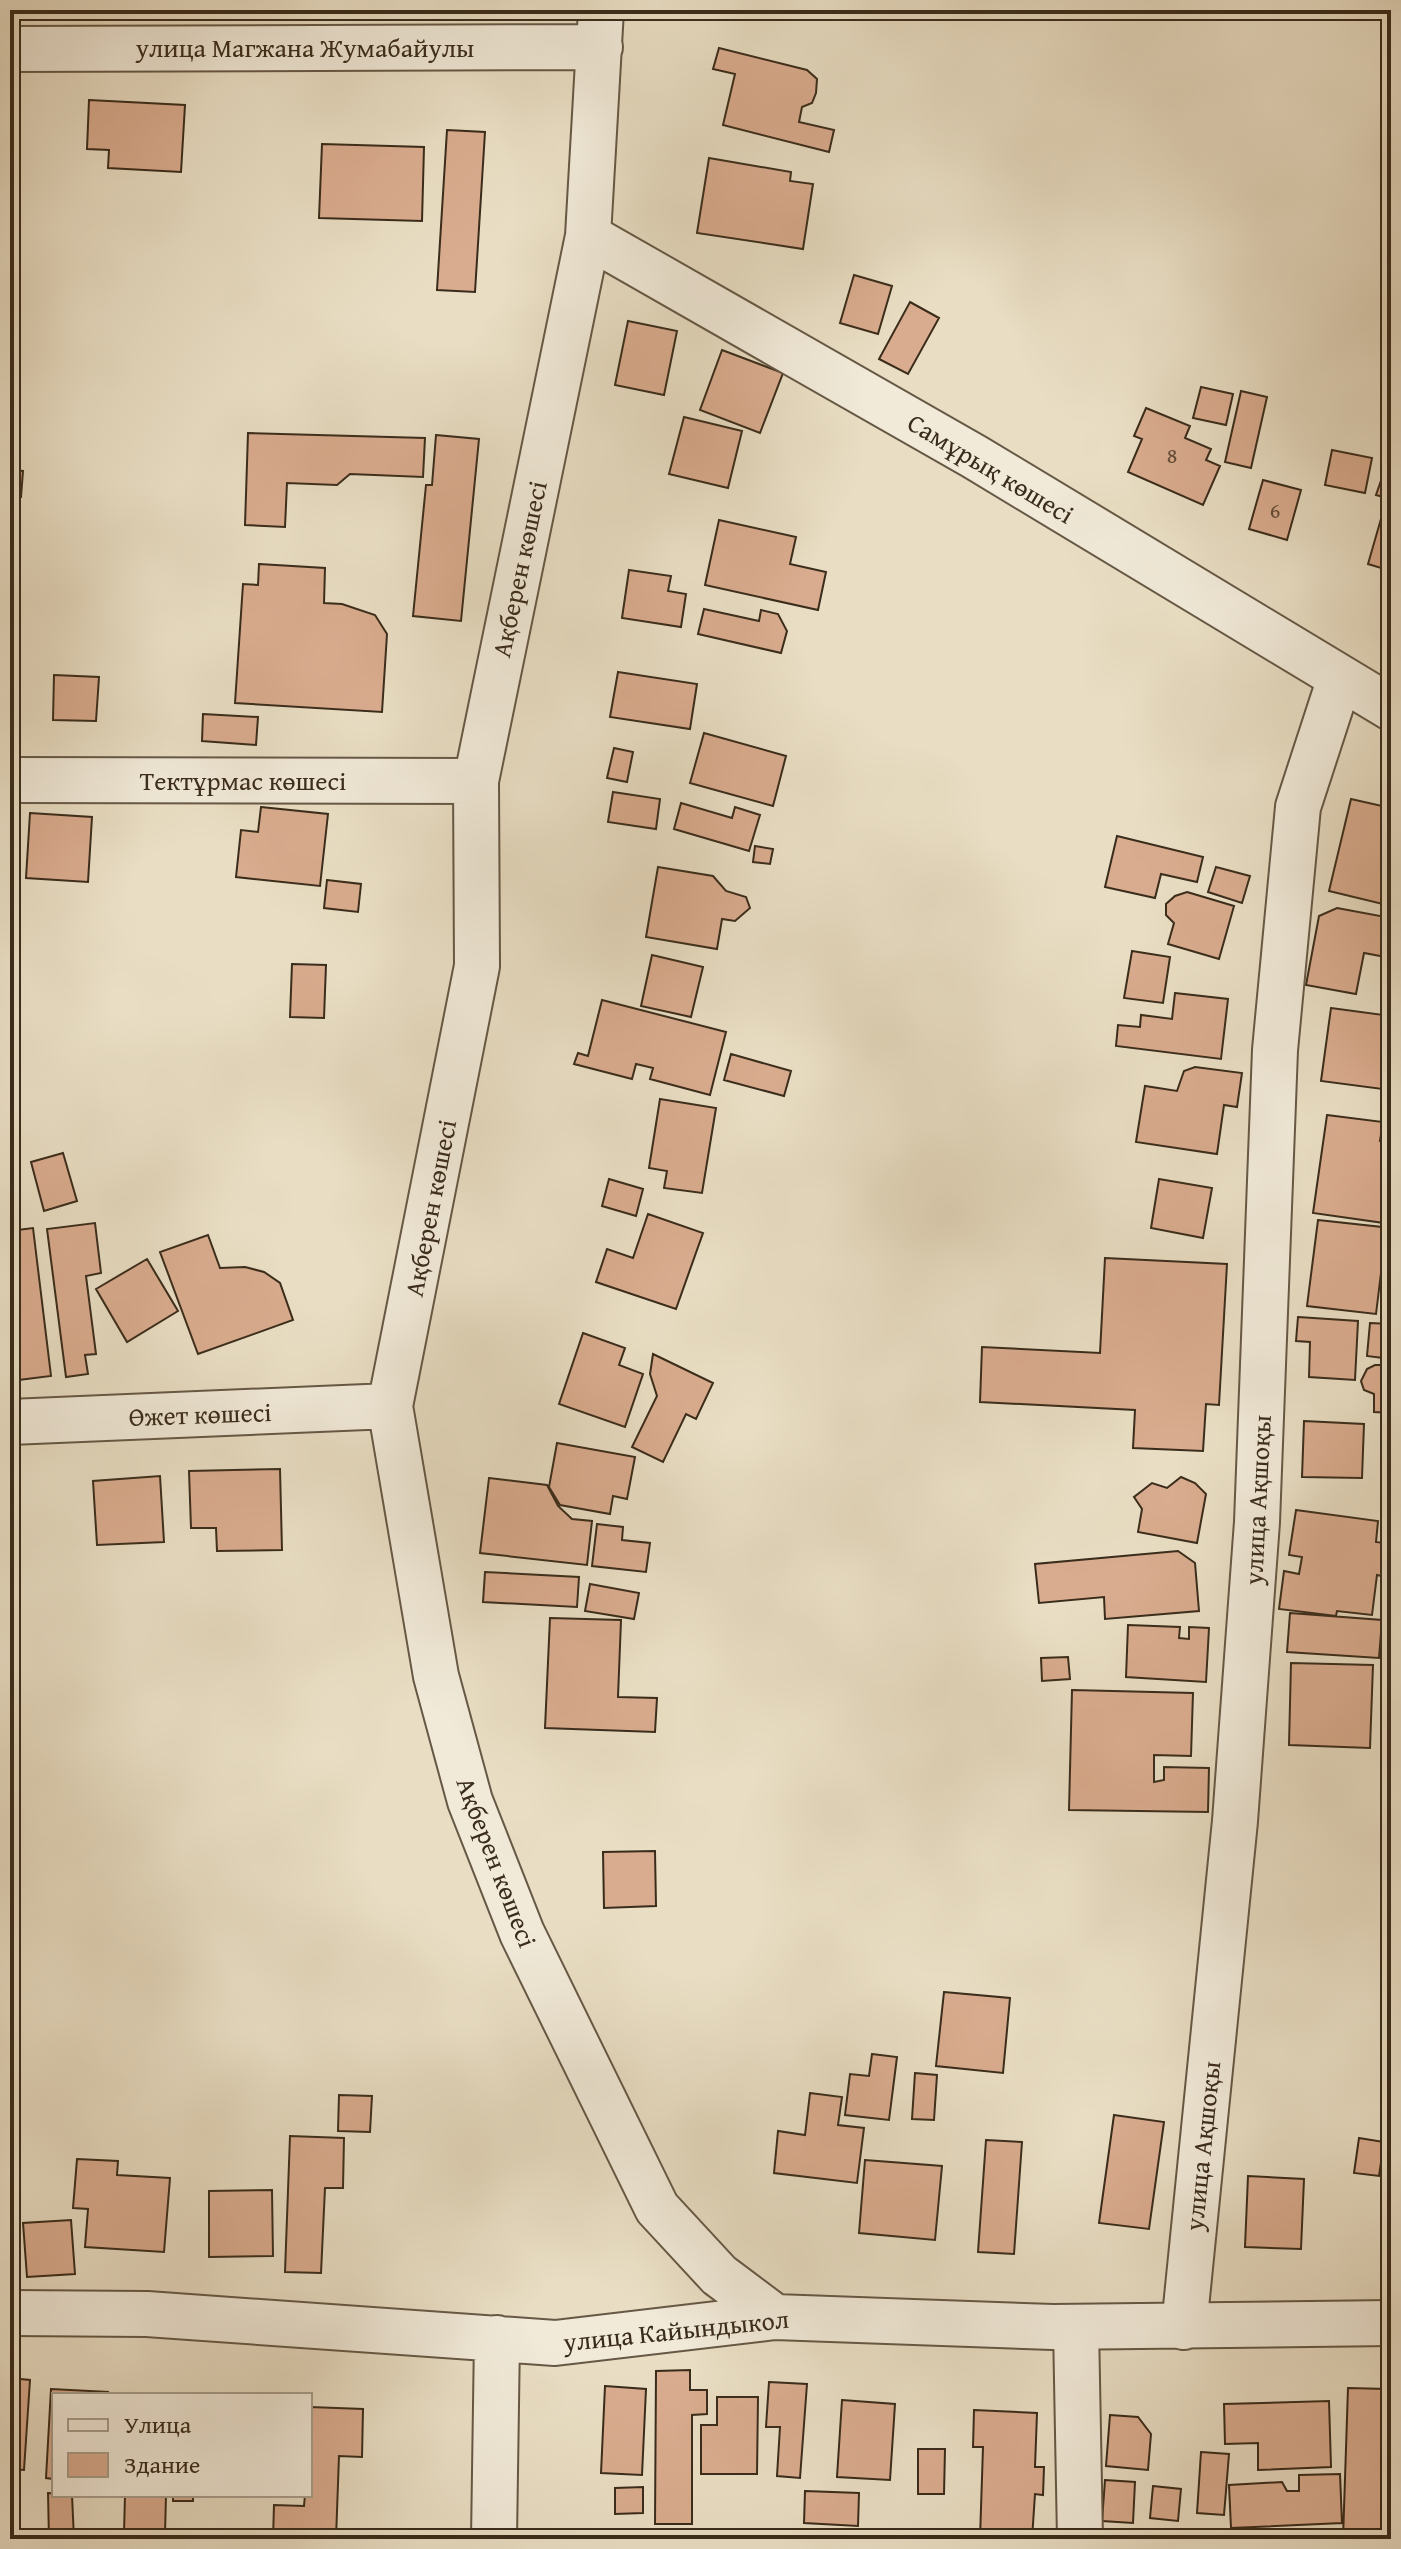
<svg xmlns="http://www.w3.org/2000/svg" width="1401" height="2549" font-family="'Gentium Book Plus',serif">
<rect width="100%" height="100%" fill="#e9dec4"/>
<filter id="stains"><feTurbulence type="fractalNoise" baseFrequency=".0025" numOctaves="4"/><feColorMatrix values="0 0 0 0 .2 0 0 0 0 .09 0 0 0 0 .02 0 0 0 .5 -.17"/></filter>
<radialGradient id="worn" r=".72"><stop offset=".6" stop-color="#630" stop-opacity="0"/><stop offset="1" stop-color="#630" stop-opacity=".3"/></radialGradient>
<path fill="#daac8f" stroke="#3a2c1b" stroke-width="2" d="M719,48L807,70L817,79L816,93L812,103L802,107L799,122L834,130L829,152L723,125L735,74L713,69Z
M89,100L185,105L181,172L108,168L109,150L87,149Z
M447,130L485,132L475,292L437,290Z
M322,144L424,147L422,221L319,218Z
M709,158L791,172L790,181L813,184L803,249L697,233Z
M854,275L892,286L878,334L840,323Z
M910,302L939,318L908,374L879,359Z
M628,321L677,331L664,395L615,385Z
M722,350L783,373L760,433L700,410Z
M1201,387L1233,394L1226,425L1193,418Z
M1241,391L1267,397L1251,468L1225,462Z
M1146,408L1190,426L1185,438L1211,449L1206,460L1220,466L1203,505L1128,472L1142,439L1134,436Z
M684,417L742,431L728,488L669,474Z
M248,433L425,438L423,477L350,474L337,485L287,483L285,527L245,525Z
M436,435L479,439L461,621L413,616L426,485H432Z
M1332,450L1372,458L1365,493L1325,485Z
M1385,469L1391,470V571L1368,564L1387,498L1376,495Z
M10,470L23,471L21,497L10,496Z
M1263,480L1301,490L1287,540L1249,529Z
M719,520L796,537L790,564L826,572L818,610L705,585Z
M259,564L325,568L324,603L342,604L375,615L387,634L382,712L235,703L243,584L258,585Z
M629,570L671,576L668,591L686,594L681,627L622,618Z
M704,609L759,621L761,610L778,614L787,631L781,653L698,634Z
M618,672L697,684L690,729L610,717Z
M54,675L99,677L96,721L53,720Z
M203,714L258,717L256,745L202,741Z
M704,733L786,756L773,806L690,783Z
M614,748L633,752L627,782L607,778Z
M613,792L660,799L656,829L608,822Z
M1351,799L1391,808V906L1329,891Z
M681,803L732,818L735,807L760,815L749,851L674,829Z
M261,807L328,814L320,886L236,877L241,830L258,832Z
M30,813L92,817L88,882L26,878Z
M10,834L13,917H10Z
M1117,836L1203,857L1197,882L1161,874L1155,898L1105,887Z
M755,846L773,849L770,864L753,862Z
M658,867L713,876L726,891L746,897L750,908L735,921L722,919L717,949L646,937Z
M1216,867L1250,876L1242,903L1208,892Z
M327,880L361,884L358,912L324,908Z
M1187,892L1234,906L1219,959L1168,944L1174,923L1166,915V904L1175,896Z
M1337,908L1391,918V958L1364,953L1356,994L1306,985L1319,916Z
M1132,951L1170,957L1163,1003L1124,998Z
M652,955L703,967L691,1017L641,1006Z
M292,964L326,965L324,1018L290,1017Z
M1175,993L1228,999L1221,1059L1116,1046L1118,1025L1140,1027L1141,1015L1172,1019Z
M602,1000L726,1032L710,1095L650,1079L653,1068L636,1064L632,1079L574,1064L578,1053L588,1056Z
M1331,1008L1391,1016L1382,1089L1321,1081Z
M731,1054L791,1071L784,1096L724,1080Z
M1195,1067L1242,1073L1237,1107L1224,1105L1217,1154L1136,1142L1145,1086L1177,1091L1184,1071Z
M660,1099L716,1108L702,1193L664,1188L667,1171L649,1168Z
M1327,1115L1383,1122L1380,1141L1391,1143V1224L1313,1213Z
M63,1153L77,1201L44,1211L31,1162Z
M609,1179L643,1189L636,1216L602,1206Z
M1159,1179L1212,1188L1203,1238L1151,1228Z
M648,1214L703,1233L676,1309L596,1282L607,1249L633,1258Z
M1318,1220L1391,1228V1274L1381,1273L1376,1314L1307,1306Z
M95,1223L101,1273L86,1276L96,1354L85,1355L88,1374L66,1377L47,1229Z
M33,1228L51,1376L10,1381V1231Z
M208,1235L220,1268L245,1267L264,1272L280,1283L293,1320L198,1354L160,1252Z
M1105,1258L1227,1264L1219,1405L1206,1404L1203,1451L1133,1448L1135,1410L980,1402L982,1347L1100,1353Z
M147,1259L178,1311L127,1342L96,1289Z
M1298,1317L1358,1321L1355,1380L1309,1377L1310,1342L1296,1341Z
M1370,1323L1391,1324V1359L1367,1356Z
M583,1333L625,1348L619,1365L643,1374L625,1427L559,1404Z
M653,1354L713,1383L696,1419L686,1414L663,1462L632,1447L657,1396L650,1374Z
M1375,1365H1391V1413L1374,1412V1394L1364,1390L1361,1381L1367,1369Z
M1304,1421L1364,1424L1362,1478L1302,1477Z
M557,1443L635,1457L627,1499L613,1496L610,1514L560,1505L549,1487Z
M280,1469L282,1550L217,1551L216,1528H191L189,1471Z
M160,1476L164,1542L97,1545L93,1481Z
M1181,1477L1195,1483L1206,1494L1197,1543L1138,1532L1142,1509L1134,1497L1152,1483L1167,1488Z
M489,1478L547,1485L558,1506L572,1519L592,1521L587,1565L480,1553Z
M1296,1510L1378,1521L1376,1542L1391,1544L1386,1577L1377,1575L1372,1615L1337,1611L1336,1616L1279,1609L1284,1571L1299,1574L1302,1557L1289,1555Z
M597,1524L623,1527L622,1540L650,1543L646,1572L592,1566Z
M1178,1551L1195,1563L1199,1611L1105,1619L1104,1597L1039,1603L1035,1564Z
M485,1572L579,1577L577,1607L483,1602Z
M590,1584L639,1593L634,1619L585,1611Z
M1386,1585L1391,1586V1614H1384Z
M1290,1613L1382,1620L1379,1658L1287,1652Z
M550,1618L621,1620L618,1697L657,1698L655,1732L545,1728Z
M1128,1625L1180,1627L1179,1638L1189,1639V1627L1209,1628L1206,1682L1126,1677Z
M1068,1657L1070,1679L1042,1681L1041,1658Z
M1291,1663L1373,1665L1370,1748L1289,1745Z
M1072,1690L1193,1693L1191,1756L1154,1755V1782L1164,1780V1767L1209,1768L1208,1812L1069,1810Z
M655,1851L656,1906L604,1908L603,1852Z
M944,1992L1010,1998L1003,2073L936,2066Z
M872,2054L897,2057L889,2120L845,2115L850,2074L869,2076Z
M915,2073L937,2075L934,2120L912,2119Z
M810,2093L842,2097L838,2125L864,2128L857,2183L774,2173L778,2131L805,2135Z
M339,2095L372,2096L370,2132L338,2131Z
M1114,2115L1164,2122L1149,2229L1099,2223Z
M290,2136L344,2138L343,2188H325L321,2273L285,2272Z
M1359,2138L1384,2142L1379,2176L1354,2173Z
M986,2140L1022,2142L1014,2254L978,2252Z
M77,2159L118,2161L117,2175L170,2178L164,2252L85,2247L88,2209L73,2208Z
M865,2160L942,2166L935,2240L859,2233Z
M10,2162H11V2237H10Z
M1248,2176L1304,2179L1301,2249L1245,2247Z
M272,2190L273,2256L209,2257V2191Z
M71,2220L75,2274L27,2277L23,2223Z
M690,2370V2390H707V2414L692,2415V2524H655L656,2371Z
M10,2378L30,2380L24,2470L10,2469Z
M769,2382L807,2384L800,2478L777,2476L780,2427H766Z
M605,2386L646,2389L642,2475L601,2473Z
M1348,2388L1386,2389L1382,2539H1343Z
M51,2389L109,2392L54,2395V2479L46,2478Z
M717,2397H758L757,2474H701V2425H717Z
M842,2400L895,2404L890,2480L837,2477Z
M1329,2401L1331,2467L1258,2470V2443L1225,2444L1224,2404Z
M310,2407L363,2409L362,2457L339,2456L336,2539H273L274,2505L304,2506L305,2495H310Z
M974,2410L1037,2413L1035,2467H1044L1043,2495L1035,2494L1032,2539H980L983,2447H973Z
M1110,2415L1138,2417L1151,2434L1148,2470L1106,2466Z
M918,2449H945L944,2494H918Z
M1385,2451L1391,2452V2499L1383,2498Z
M1201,2452L1229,2454L1224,2515L1197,2513Z
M1340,2474L1342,2523L1231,2528L1229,2485L1282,2482L1287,2491H1299V2475Z
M1105,2480L1135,2482L1133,2523L1102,2521Z
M1153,2486L1181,2489L1178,2521L1150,2518Z
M643,2487V2513L615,2514V2488Z
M805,2491L859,2493L858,2526L804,2523Z
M48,2493L72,2495L74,2539H49Z
M125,2495H166L165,2534L124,2533Z
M173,2495H193V2501H173Z"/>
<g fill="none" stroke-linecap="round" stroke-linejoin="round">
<g stroke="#665845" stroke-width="48">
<path id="minor" d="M601,10L588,236L476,781L477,966L390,1406L436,1676L470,1801L522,1933L657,2208L719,2275L775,2317
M10,49L600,47
M588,236L975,457L1391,708
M10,780L476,781
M10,1422L390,1406
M10,2313L147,2314L555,2343L775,2317L1053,2327L1391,2323
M1076,2327L1080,2539
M1184,2327L1235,1821L1257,1522L1275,1050L1298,807L1340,678
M494,2539L497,2338"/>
</g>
<use href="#minor" stroke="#f1ead9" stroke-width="44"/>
</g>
<g text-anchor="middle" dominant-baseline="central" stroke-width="6" stroke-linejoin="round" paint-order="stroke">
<g font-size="22" fill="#624c38">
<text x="1172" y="455">8</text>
<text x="1275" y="510">6</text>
</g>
<g font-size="26" fill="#3a2c1b" stroke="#f1ead9">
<text x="305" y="47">улица Магжана Жумабайулы</text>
<text transform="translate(991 468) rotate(31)">Самұрық көшесі</text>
<text transform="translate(519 569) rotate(-78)">Ақберен көшесі</text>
<text x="243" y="780">Тектұрмас көшесі</text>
<text transform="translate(430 1208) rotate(-79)">Ақберен көшесі</text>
<text transform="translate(200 1414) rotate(-2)">Өжет көшесі</text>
<text transform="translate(1257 1500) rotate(-87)">улица Ақшоқы</text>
<text transform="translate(497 1862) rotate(69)">Ақберен көшесі</text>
<text transform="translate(1202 2146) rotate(-84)">улица Ақшоқы</text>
<text transform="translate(676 2330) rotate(-6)">улица Кайындыкол</text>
</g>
</g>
<rect width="1401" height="2549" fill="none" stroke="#e9dec4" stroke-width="40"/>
<rect x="12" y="12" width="1377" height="2525" fill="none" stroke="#3a2c1b" stroke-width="4"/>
<rect x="20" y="20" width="1361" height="2509" fill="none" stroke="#3a2c1b" stroke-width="2"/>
<rect x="52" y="2393" width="260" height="104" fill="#f1ead9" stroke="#a89e8d" stroke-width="2"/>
<rect x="68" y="2419" width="40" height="12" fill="#f1ead9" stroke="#a89e8d" stroke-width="2"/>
<text x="124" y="2433" font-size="24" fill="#3a2c1b">Улица</text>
<rect x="68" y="2453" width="40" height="24" fill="#daac8f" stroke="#a89e8d" stroke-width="2"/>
<text x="124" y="2473" font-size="24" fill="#3a2c1b">Здание</text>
<rect width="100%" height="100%" filter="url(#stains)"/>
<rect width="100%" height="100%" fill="url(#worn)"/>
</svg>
